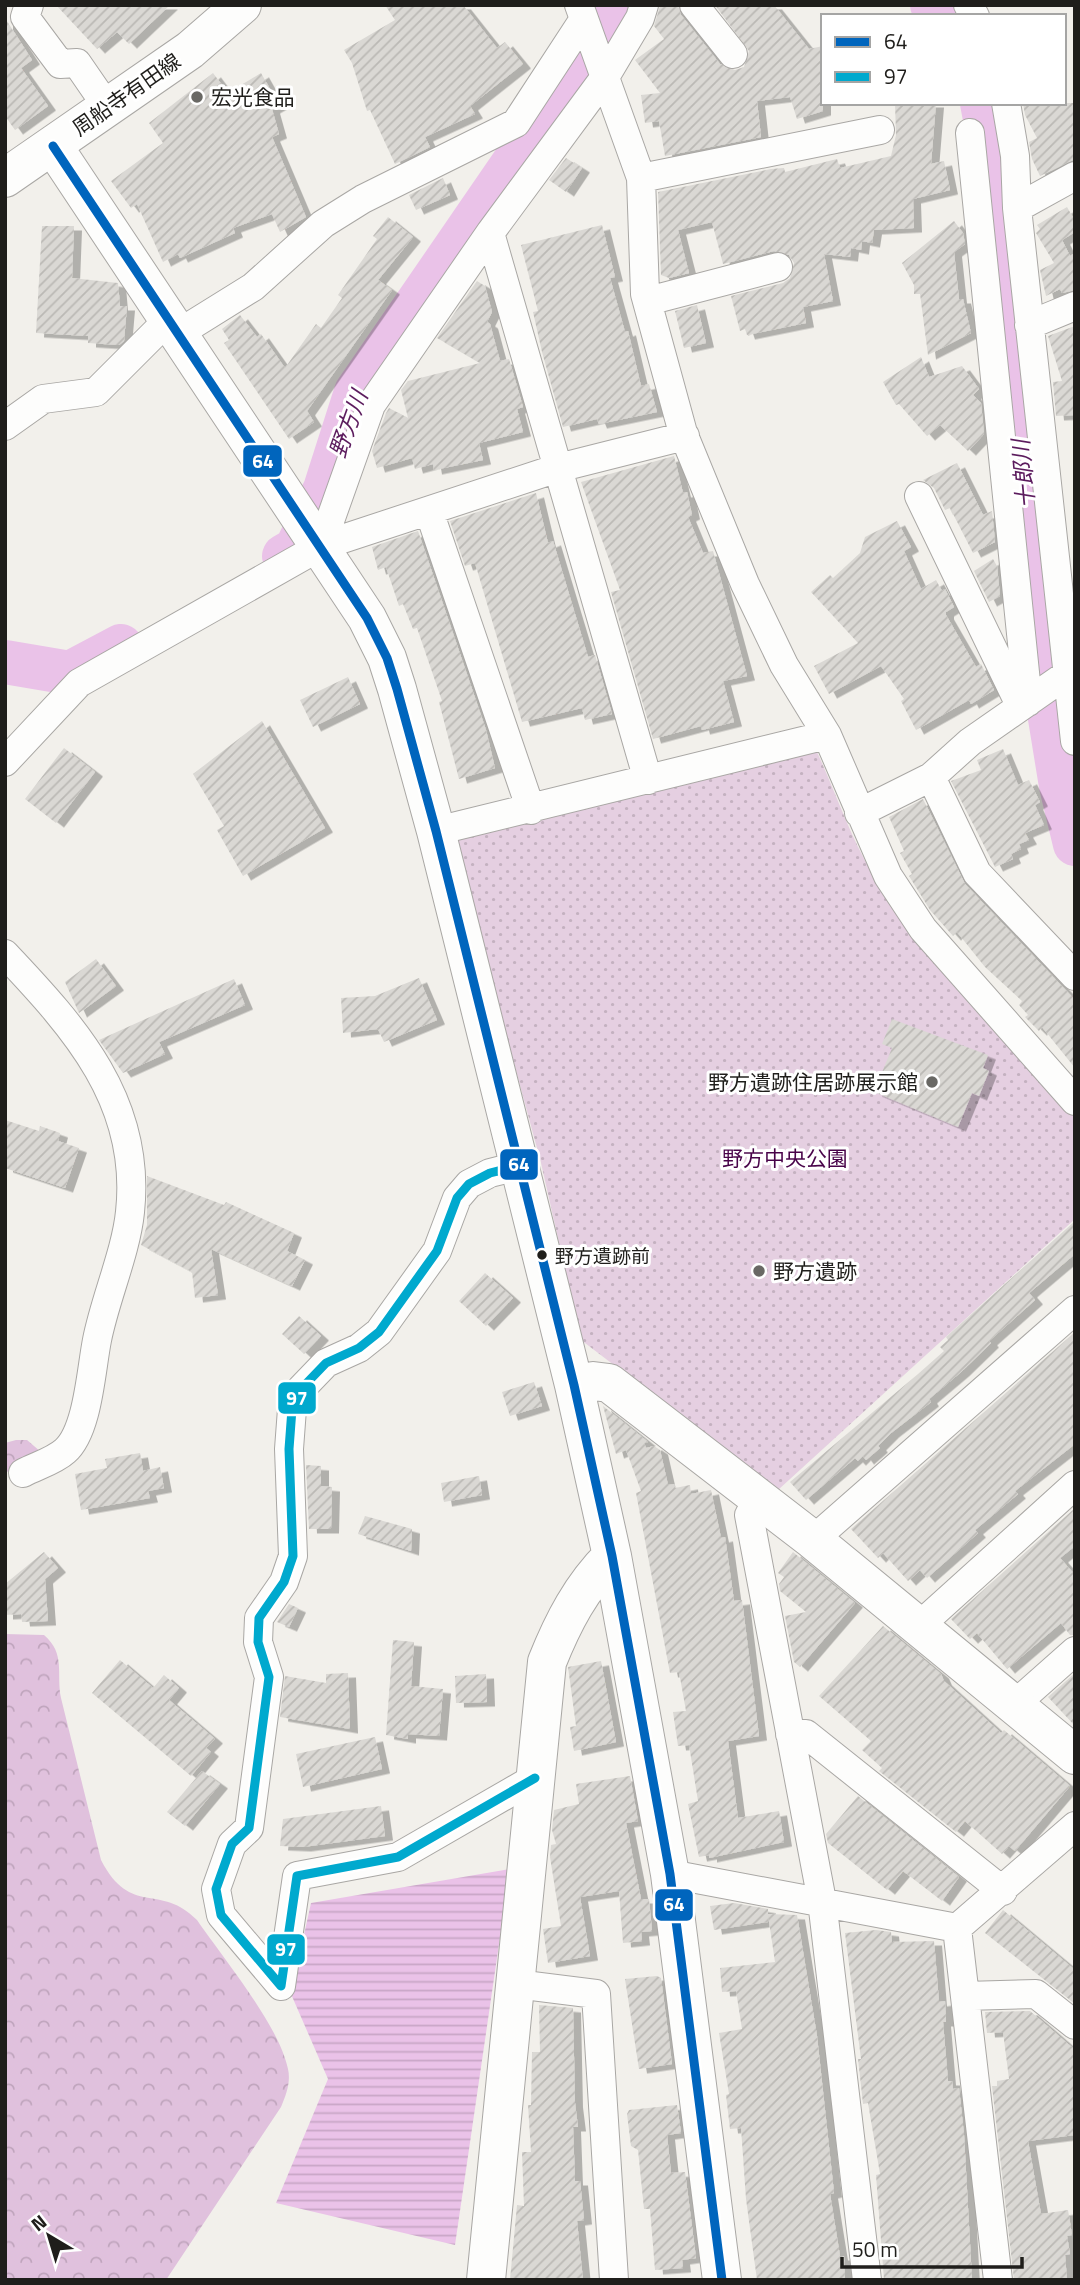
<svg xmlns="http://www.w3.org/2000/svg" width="1080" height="2285" font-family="'Titillium Web','Noto Sans JP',sans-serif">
<defs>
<pattern id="forest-crowns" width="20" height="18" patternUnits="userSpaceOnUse" patternTransform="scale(1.75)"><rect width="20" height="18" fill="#e0c1dd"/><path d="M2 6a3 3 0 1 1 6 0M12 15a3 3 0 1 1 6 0" fill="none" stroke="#c0a5bd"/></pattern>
<pattern id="park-dots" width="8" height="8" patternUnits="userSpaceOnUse" patternTransform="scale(1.75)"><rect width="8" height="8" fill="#e5cfe1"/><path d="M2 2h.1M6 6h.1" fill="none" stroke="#c4b1c0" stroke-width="1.8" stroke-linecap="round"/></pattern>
<pattern id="water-rules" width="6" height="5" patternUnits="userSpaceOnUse" patternTransform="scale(1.75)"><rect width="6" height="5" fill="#eac2e8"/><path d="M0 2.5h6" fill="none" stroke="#c8a6c6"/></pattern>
<pattern id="building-hatch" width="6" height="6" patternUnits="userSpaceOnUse" patternTransform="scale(1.75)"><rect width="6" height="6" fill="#dad8d4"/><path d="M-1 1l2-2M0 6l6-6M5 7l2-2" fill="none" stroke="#bbb9b5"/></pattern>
<filter id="shadow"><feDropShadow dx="8" dy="4.5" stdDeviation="0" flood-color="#0004"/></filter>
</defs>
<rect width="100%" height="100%" fill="#f2f0eb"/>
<path fill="url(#forest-crowns)" d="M16,1440H27L41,1452L19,1470L5,1472V1443Z
M5,1634L44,1635C66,1654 56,1673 61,1698L101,1860C131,1918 160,1882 197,1920C223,1958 279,2025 288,2069C291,2082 286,2095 281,2107L166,2280H5Z"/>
<path fill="url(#park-dots)" d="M817,752C835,791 850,836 872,873C928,964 1002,1040 1075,1118V1219L778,1490L581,1340L541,1163L454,841Z"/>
<path fill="url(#water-rules)" d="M510,1869L455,2245L276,2203L328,2079L291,1994L311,1903Z"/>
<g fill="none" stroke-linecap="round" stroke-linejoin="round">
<path stroke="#eac2e8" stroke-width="44" d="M932,5L945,16
M982,103L995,171L1041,663L1061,786L1075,844
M284,556L296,549L325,489L356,392L622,5
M5,662L70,673L121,646"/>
</g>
<path fill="url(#building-hatch)" filter="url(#shadow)" d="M56,5H170L129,44L117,32L97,49Z
M385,5H463L497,48L505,42L523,64L470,106L475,114L425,137L430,147L395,164L370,110L367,111L352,63L344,50L395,20Z
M678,5L681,15L720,64L735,70L744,67L749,51L715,5H774L809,49L823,46V111L797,119L790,97L757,101L761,137L665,156L659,121L645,123L641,95L660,93L635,60L664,39L654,26L660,6Z
M5,18L32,60L21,68L48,106L15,130L5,116Z
M213,73L228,93L261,73L279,105L272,109L279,134L272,137L306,217L280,232L272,214L233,228L235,233L180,258L178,254L163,262L137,204L131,208L111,181L163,143L149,123Z
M895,103H936L931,164L944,161L950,190L913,199L914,228L874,230L872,243L862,241L861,250L851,248L850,257L824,254L833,301L803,307L806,323L747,335L745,329L740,331L731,296L783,283L790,278L794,263L789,255L774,251L723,264L712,222L678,230L689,273L669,278L661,275L658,192L771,169L784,168L785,172L837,159L840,168L891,156L896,135Z
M1023,103H1075V159L1040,176L1032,159L1029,142L1037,138L1025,115Z
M566,158L582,168L566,192L549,180Z
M443,178L450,195L416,210L409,195Z
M1067,207L1075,221V232L1062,240L1070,256L1075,253V290L1062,293L1060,289L1046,296L1040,270L1054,263L1036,233L1040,229L1037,225Z
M388,217L413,237L378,280L392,290L307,411L314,422L289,439L224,343L229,340L222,329L240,315L257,337L261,334L285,368L316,324L321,328L342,298L338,295L377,239L373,236Z
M954,221L963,233L965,244L954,252L959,299H963L971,333L928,355L920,294H914V285L902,263Z
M602,225L615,277L610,278L625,332L628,331L641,386L649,384L657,412L599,424L597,419L563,427L542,352L533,312L538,311L521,245Z
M42,226H74L72,278L118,283L120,306H127L124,341L119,345L88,343V336L36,333Z
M477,281L485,286L492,312L487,322L490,324L500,361L509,359L523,407L517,409L523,432L479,443L483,460L434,470L433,464L415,469L412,458L377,468L372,451L386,413L389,408L408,418L401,390L408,381L480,363L437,338Z
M697,305L706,343L684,348L675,311Z
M1075,326V415L1056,416L1053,382L1062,381L1048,336Z
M921,357L929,377L962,366L979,389L973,395L981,403L984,434L968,451L940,425L927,436L899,404L896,405L883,382Z
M674,456L683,493L687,492L692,515L688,517L703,553L713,551L747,676L723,681L734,722L702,730L701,726L653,739L611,592L620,590L581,482Z
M957,463L983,515L992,511L995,542L973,553L950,508L945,510L934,488L923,480Z
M536,493L548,543L553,541L588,657L595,655L612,714L585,720L582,708L522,722L475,563L465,566L450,521Z
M897,521L911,547L904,551L921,589L936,580L942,591L945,589L954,607L946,612V615L976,667L981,664L994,690L971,704L969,700L916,730L901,701L904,699L881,666L829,694L814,666L858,643L811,592L830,575L833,578L860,553L865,537Z
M418,531L486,730L495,768L459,779L439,702L442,701L417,628L413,629L403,604L399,606L386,567L378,570L372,547Z
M993,559L997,566L1000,596L989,602L974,571Z
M348,677L360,704L313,727L300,700Z
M262,721L325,828L243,876L217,830L224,826L193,774Z
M64,748L95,772L56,823L25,799Z
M1003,749L1018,785L1029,780L1040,802L1035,805L1044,825L1025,833L1029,840L1019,844L1021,849L1011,854L1013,859L995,867L951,781L981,770L977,760Z
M923,799L965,884L1075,1000V1068L1042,1027L1039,1031L1025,1017L1028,1015L1019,1005L1022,1001L985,967L957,932L953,936L930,910L909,876L912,874L900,853L904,851L889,817Z
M96,959L116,986L79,1013L65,982Z
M419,978L437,1020L384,1042L378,1029L343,1033L341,998L375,996Z
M234,979L245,1005L159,1042L165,1054L123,1073L99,1040Z
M892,1019L988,1055L983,1068L989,1071L979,1096L972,1093L958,1127L874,1092L892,1048L882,1044Z
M5,1120L39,1131L40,1126L60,1133L58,1141L79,1148L65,1188L5,1168Z
M147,1176L224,1205L226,1202L294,1233L287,1251L305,1260L292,1286L211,1249L218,1295L195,1298L192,1272L141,1245L147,1225Z
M1075,1221V1254L1029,1293L1035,1300L989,1341L991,1343L961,1372L929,1399L931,1402L891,1433L878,1446L880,1448L866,1460L863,1456L858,1461L855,1458L806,1500L790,1482L918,1374L944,1351L940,1347L948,1340L946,1337Z
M485,1273L513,1298L486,1326L459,1301Z
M299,1316L321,1336L304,1354L282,1334Z
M1075,1332V1444L1015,1491L1018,1494L975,1530L978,1533L927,1578L920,1570L908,1581L883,1553L878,1558L851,1529Z
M534,1382L542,1406L510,1416L502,1392Z
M603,1406L648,1442L644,1443L646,1448L654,1446L660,1450L668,1485L674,1484L675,1488L690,1485L691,1494L711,1490L721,1538L725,1537L734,1601L742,1600L759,1736L728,1741L738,1818L779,1811L784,1842L709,1858V1855L699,1857L688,1804L698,1801L689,1745L678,1746L673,1712L686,1711L679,1672L670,1673L636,1493L641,1491L626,1450L616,1454Z
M140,1453L143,1471L160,1467L164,1488L148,1491L150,1498L81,1510L75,1474L107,1468L105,1459Z
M306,1465L321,1466V1486L332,1487L331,1529H309Z
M479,1476L482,1495L444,1502L441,1483Z
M1075,1508V1546L1060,1558L1075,1575V1635H1070L1061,1623L1007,1669L977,1633L970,1639L951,1619Z
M365,1516L412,1529L411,1551L358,1534Z
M44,1552L58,1568L45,1579L48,1621L22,1622L21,1614L5,1615V1584Z
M793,1552L855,1603L800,1667L794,1662L785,1616L806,1612L780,1591L779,1584L784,1577L778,1573Z
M289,1604L298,1608L289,1627L277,1622Z
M883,1626L941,1674L944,1681L1001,1733L1004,1730L1070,1786L1015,1851L1009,1846L1002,1854L965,1821L956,1832L879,1771L882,1768L862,1750L871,1741L819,1696Z
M393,1640L414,1642L411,1686L443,1689L439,1736L408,1734V1739L386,1735Z
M120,1660L153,1688L164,1675L179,1688L169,1700L215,1739L206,1748L211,1752L191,1776L92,1693Z
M601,1661L616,1742L574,1751L570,1727L576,1726L568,1667Z
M348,1673L350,1729L280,1717L285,1676L326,1683V1674Z
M1075,1673V1726L1048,1697Z
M486,1674L487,1702L456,1703L455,1676Z
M375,1737L382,1769L303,1787L296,1754Z
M202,1771L220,1784L185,1826L167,1812Z
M630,1776L638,1821L626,1823L641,1899H649L652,1931L641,1932L642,1941L623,1943L619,1891L580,1897L590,1956L548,1963L543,1929L561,1926L550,1857L551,1845L556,1844L552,1830L554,1810L579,1804L576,1784Z
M858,1796L959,1877L942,1901L903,1871L887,1890L828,1843L826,1834Z
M381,1806L385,1836L303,1847L280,1846L283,1819Z
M734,1903L768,1909V1914L797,1915L817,2036L834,2193L830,2194L840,2256H844L845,2280H757L746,2199L741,2128L730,2129L726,2095L729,2094L719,2033L742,2029L736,1991L722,1992L720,1968L775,1962L768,1915V1922L714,1930L710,1906Z
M1003,1910L1075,1970V2004L985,1933Z
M876,1930L891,1932L892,1942L934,1941L939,2002L945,2001L946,2022H943L948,2081H952L953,2089L959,2088L964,2135L972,2280H884L876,2175L880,2174L868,2103L863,2104L858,2059H861L845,1933Z
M657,1976L661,1978L672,2064L639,2069L625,1979Z
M539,2005L573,2008L575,2103L578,2127H573L575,2181H580L584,2220L577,2221L583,2280H510L517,2205L524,2206L522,2152H531L528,2105H531L532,2052H540Z
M1030,2011L1075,2050V2135L1028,2141L1041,2214L1068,2210L1072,2235L1067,2236L1070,2254L1065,2255L1067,2280H1014L992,2086H997V2081L1009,2079L1003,2032L987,2033L985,2012Z
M677,2105L681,2133L667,2135L671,2173L685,2172L696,2258L682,2260L683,2268L655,2270L650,2209H644L638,2150L631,2146L627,2114L629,2110Z"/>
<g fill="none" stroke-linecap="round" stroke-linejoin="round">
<g stroke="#a9a7a4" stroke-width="30">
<path id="street" d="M29,5L25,17L60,64L77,63L108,108
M579,5L641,178L645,294L683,433L745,584L784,665L827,735L888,876L923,929L1075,1101
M694,5L733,54
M968,5L975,16
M1006,103L1015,156L1017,208L1075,741
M970,133L1028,702
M641,178L880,130
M1017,208L1075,176
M490,233L648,780
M648,301L778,267
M1029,325L1075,306
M179,333L253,287L323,224L363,199L516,123L584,19
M5,426L43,399L96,392L170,318
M919,496L1018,701
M429,511L531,810
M321,546L371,405L490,233L605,77L640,18L644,5
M5,762L79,683L321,546L558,468L685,436
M931,777L977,873L1075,976
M859,813L931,777L970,742L1066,675
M436,831L827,735
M5,954C75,1028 142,1102 130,1212C126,1252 105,1299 97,1340C91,1370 88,1431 65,1451C54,1461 36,1466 23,1473
M518,1166L490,1173L469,1184L457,1198L437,1251L379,1332L359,1348L326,1363L301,1389L292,1409L289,1449L293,1556L284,1582L259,1618L258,1642L269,1677L249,1828L232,1844L216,1889L221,1915L281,1986L297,1876L398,1857L535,1778
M759,1500L749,1515L822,1901L867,2280
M813,1540L1075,1310
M919,1626L1075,1485
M1013,1706L1075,1651
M790,1734H806L1003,1891
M670,1874L957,1928
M957,1928L998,2280
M957,1928L1075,1826
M516,1984L596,1994L614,2280
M965,1996L1036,1994L1075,2025"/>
</g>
<g stroke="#a9a7a4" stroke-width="40">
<path id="secondary" d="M53,146L367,618L387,658L397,689L436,831L574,1385L612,1556L670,1874L722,2280
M5,178L190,50L242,5
M574,1385L593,1381L609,1383L813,1540L1075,1755
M486,2280L547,1662C563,1622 581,1587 612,1556"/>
</g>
<use href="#street" stroke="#fdfdfc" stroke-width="28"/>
<use href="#secondary" stroke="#fdfdfc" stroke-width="38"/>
<g stroke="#fff" stroke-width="14">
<path id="bus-1" d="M53,146L367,618L387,658L397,689L436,831L574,1385L612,1556L670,1874L722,2280"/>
</g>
<g stroke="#fff" stroke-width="14">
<path id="bus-2" d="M518,1166L490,1173L469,1184L457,1198L437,1251L379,1332L359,1348L326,1363L301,1389L292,1409L289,1449L293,1556L284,1582L259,1618L258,1642L269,1677L249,1828L232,1844L216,1889L221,1915L281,1986L297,1876L398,1857L535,1778"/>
</g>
<use href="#bus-1" stroke="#0065bd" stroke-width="9"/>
<use href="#bus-2" stroke="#00a9ce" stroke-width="9"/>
</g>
<g fill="#696864" stroke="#fff" stroke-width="2.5">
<circle cx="197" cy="97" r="7"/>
<circle cx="932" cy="1082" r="7"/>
<circle cx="759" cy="1271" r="7"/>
</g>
<circle fill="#1f1e1b" stroke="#fff" stroke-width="2.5" cx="542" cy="1255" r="6"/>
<g text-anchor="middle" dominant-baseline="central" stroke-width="6" stroke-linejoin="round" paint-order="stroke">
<g font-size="19" fill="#1f1e1b" stroke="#fff" text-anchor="start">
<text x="555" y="1255">野方遺跡前</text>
</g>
<g font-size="21" fill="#1f1e1b" stroke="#fff">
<text transform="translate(126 94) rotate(-35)">周船寺有田線</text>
</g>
<g font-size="21" fill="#1f1e1b" stroke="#fff" text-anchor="start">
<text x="211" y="97">宏光食品</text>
<text x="918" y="1082" text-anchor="end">野方遺跡住居跡展示館</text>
<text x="773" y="1271">野方遺跡</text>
</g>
<g font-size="21" fill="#480349" stroke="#fff">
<text x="785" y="1158">野方中央公園</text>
</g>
<g font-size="23" font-style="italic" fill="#5c1c5e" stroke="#fff">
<text transform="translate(348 424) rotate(-70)">野方川</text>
<text transform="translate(1023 474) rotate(-95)">十郎川</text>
</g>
</g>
<g stroke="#fff" stroke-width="2.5">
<rect x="242" y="444" width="41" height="34" rx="7" fill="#0065bd"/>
<rect x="499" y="1148" width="40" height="33" rx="7" fill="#0065bd"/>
<rect x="277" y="1381" width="40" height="34" rx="7" fill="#00a9ce"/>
<rect x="654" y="1888" width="40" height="34" rx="7" fill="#0065bd"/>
<rect x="266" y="1933" width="40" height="33" rx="7" fill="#00a9ce"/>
</g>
<g font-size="19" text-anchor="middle" font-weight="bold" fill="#fff">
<text x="263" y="468">64</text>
<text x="519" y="1171">64</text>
<text x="297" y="1405">97</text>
<text x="674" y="1911">64</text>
<text x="286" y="1956">97</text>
</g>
<rect width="1080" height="2285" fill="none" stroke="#1f1e1b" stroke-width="14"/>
<rect x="821" y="14" width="245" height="91" fill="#ffffff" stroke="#a5a5a4" stroke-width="2"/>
<rect x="835" y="37" width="35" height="10" fill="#0065bd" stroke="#a5a5a4" stroke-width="2"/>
<text x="884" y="49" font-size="21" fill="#1f1e1b">64</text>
<rect x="835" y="72" width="35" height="10" fill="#00a9ce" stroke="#a5a5a4" stroke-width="2"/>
<text x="884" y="84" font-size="21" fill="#1f1e1b">97</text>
<g transform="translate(49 2236) rotate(322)" stroke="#ffffff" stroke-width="5" paint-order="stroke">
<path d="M0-5L12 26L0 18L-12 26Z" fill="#1f1e1b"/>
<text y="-10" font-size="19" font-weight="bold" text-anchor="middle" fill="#1f1e1b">N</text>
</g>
<path d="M842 2257v10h180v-10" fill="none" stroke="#1f1e1b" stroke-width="3.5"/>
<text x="852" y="2257" font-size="21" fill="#1f1e1b" stroke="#ffffff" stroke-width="5" paint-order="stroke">50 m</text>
</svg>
